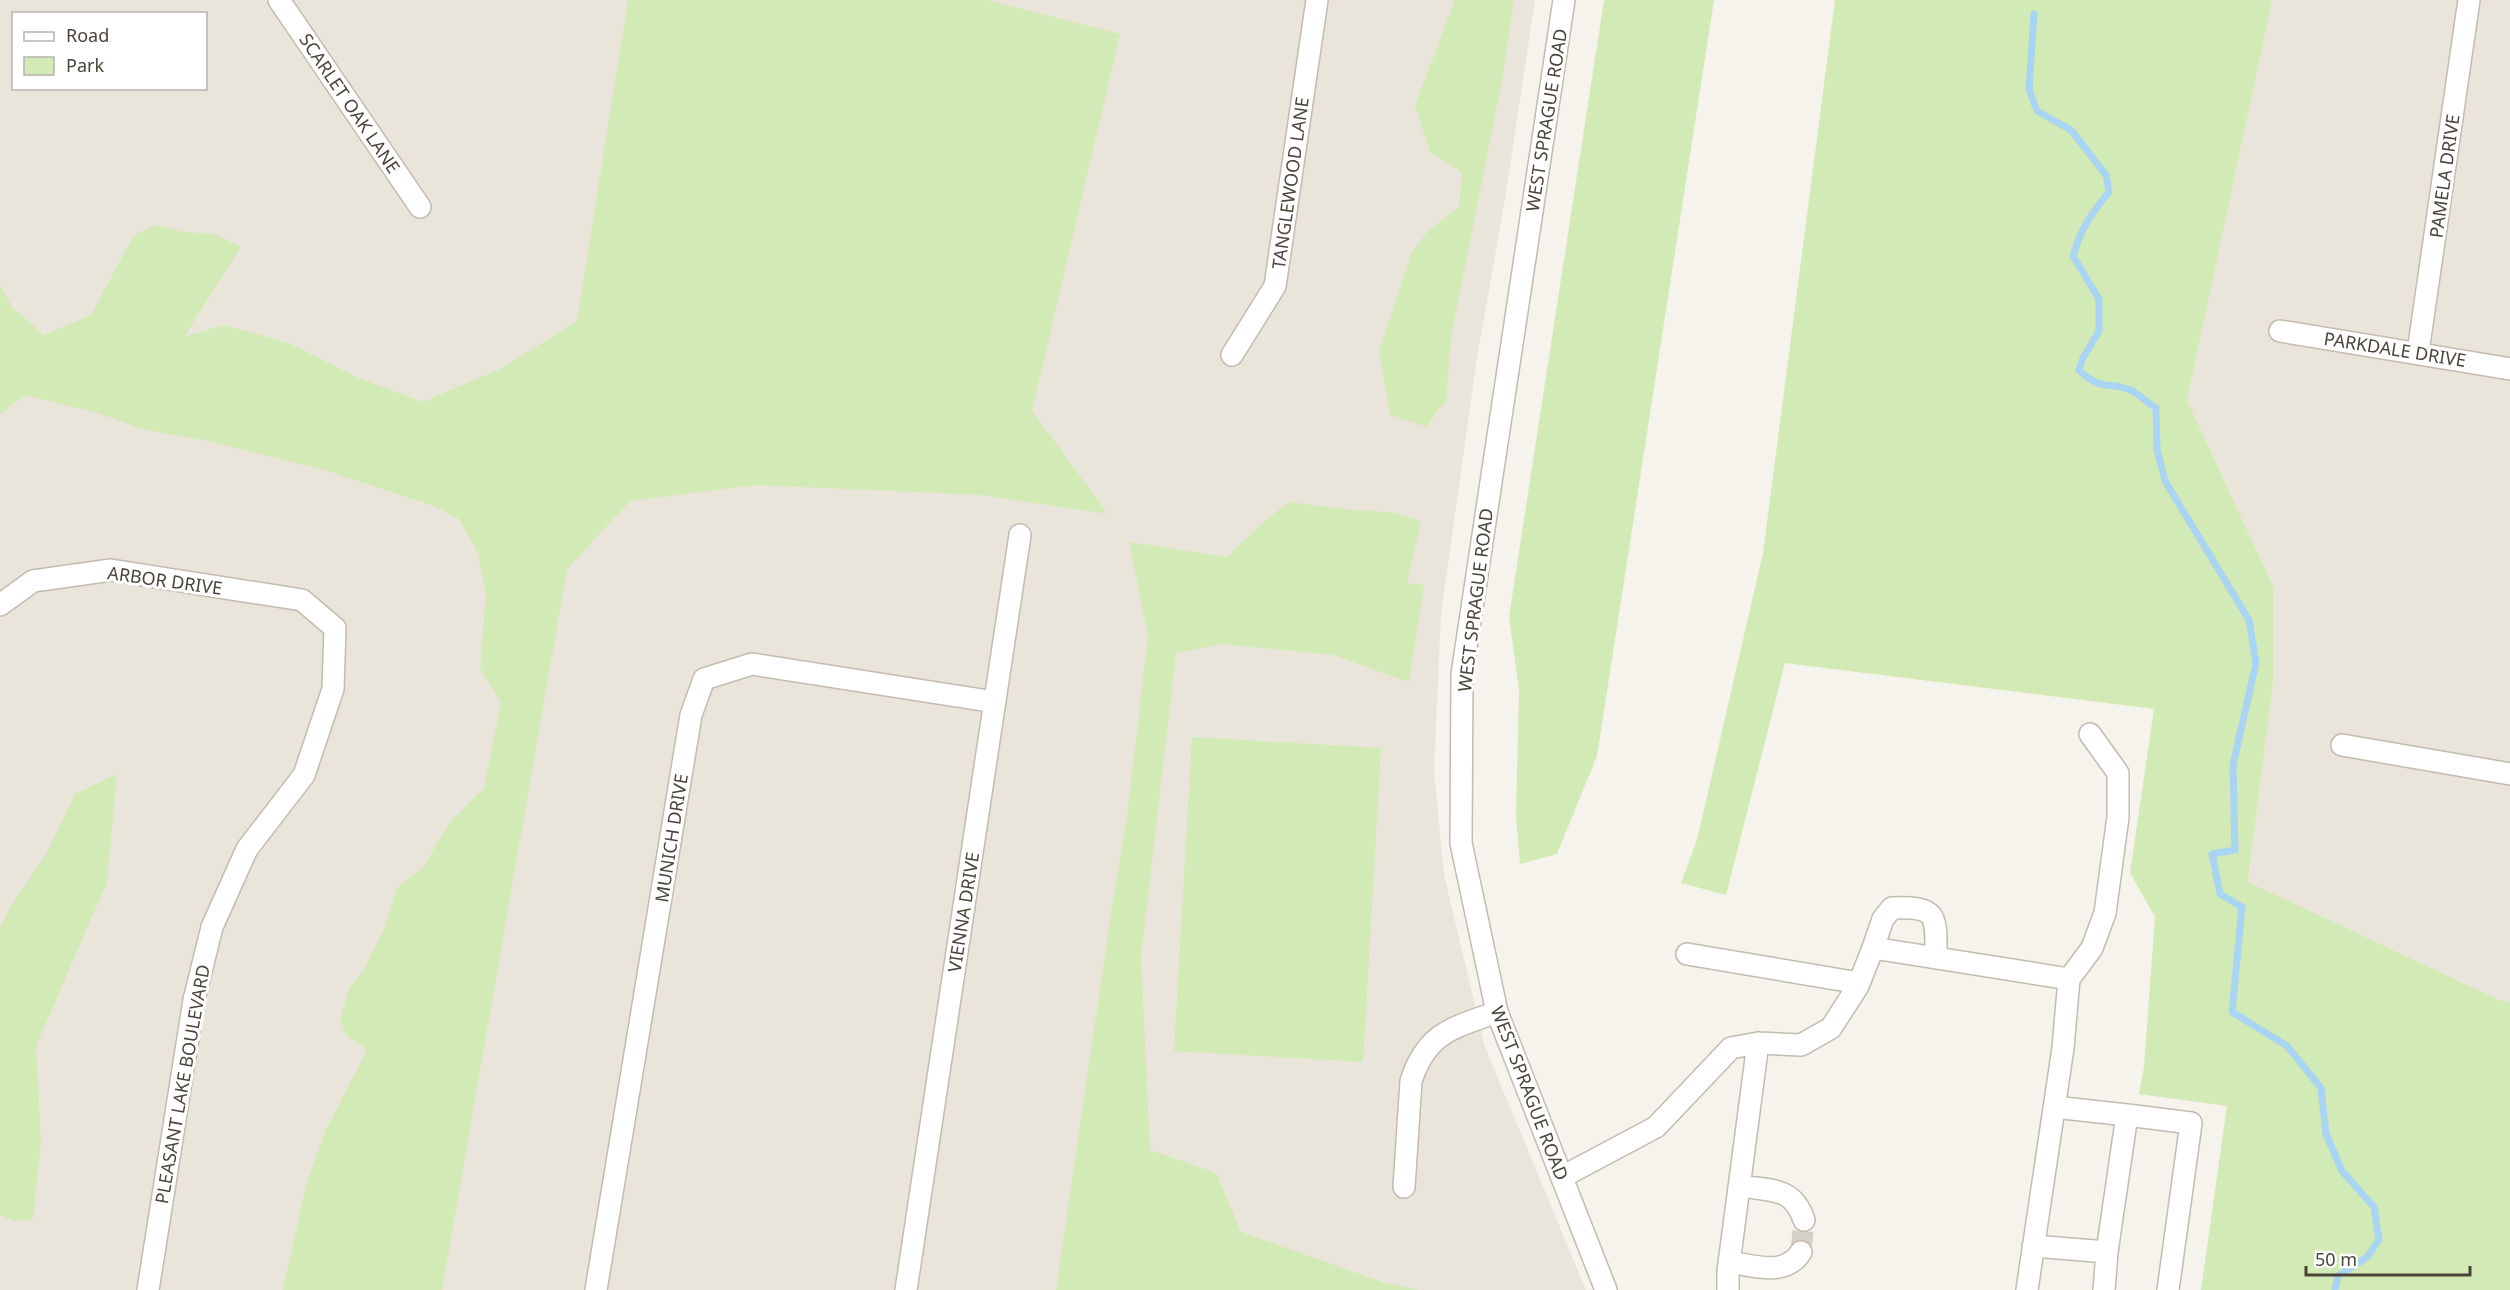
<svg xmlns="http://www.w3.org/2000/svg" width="2510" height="1290" font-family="'Noto Sans',sans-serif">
<rect width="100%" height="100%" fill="#f6f3ec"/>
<path fill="#eae5da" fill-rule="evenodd" d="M0,0H1535L1505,199L1477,358L1441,614L1434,770L1444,875L1485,1047L1586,1290H0ZM14,14H206V88H14Z
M2266,0H2510V1002L2499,1000L2248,883L2273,682V586L2187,400L2272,2Z"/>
<path fill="#d2eab5" d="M628,0H987L1120,34L1032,411L1108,514L981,495L756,485L630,501L567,569L442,1290H283L307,1182L326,1130L367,1050L347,1036L340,1019L350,987L363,971L385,926L397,888L424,866L448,825L484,788L501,703L480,668L486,594L478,554L459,519L434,506L325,470L212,442L142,429L98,413L25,395L0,414V284L12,307L44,335L91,315L134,235L156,225L184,232L215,234L241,247L184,337L224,325L289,343L356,377L423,402L502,368L577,321Z
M1455,0H1514L1502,80L1451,337L1446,401L1439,408L1427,427L1390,415L1379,351L1398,294L1411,254L1427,232L1459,207L1462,172L1430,152L1415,106Z
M1604,0H1714L1597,756L1557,854L1520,864L1516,816L1519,690L1509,617Z
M1835,0H2266L2272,2L2187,400L2273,586V682L2248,882L2499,1000L2510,1002V1290H2201L2227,1106L2139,1094L2144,1067L2155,917L2130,873L2154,709L1785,663L1726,895L1681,883L1697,840L1763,553Z
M1290,502L1352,510L1391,512L1421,521L1407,583L1424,585L1409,682L1334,655L1221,644L1176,653L1141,957L1150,1150L1216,1173L1241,1232L1382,1282L1420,1290H1056L1114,893L1127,817L1148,636L1129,542L1227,557L1269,517Z
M1192,737L1381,748L1363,1062L1174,1051Z
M117,774L107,882L36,1046L41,1142L33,1219L14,1221L0,1215V927L11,906L46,854L75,794Z"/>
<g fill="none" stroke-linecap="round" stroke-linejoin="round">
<path stroke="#a9d4f2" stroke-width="7" d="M2034,14L2029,89L2037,111L2071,130L2106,175L2109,192C2091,214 2081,228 2073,256L2099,299V331L2083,358L2079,370C2102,393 2110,380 2132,391C2140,395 2148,403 2156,408L2157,450L2165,481L2249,620L2256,663L2233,765L2235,850L2212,854L2220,894L2242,907L2232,1012L2287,1046L2321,1088L2326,1134L2342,1171L2374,1207L2379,1240L2367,1257L2338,1276L2335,1290"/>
<path stroke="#d4d0c8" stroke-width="21" stroke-dasharray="21 10" stroke-linecap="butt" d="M1801,1252L1804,1220"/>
<g stroke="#c2bbae" stroke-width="24">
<path id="minor" d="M279,0L420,207
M1564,0L1462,674L1461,843L1497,1012L1606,1290
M2280,331L2510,369
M2418,352L2469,0
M1232,355L1275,286L1317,0
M0,605L33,581L111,570L302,600L335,628L333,689L304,775L247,849L212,927L194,1000L148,1290
M2342,745L2510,774
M1873,948L1883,919L1892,908C1938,906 1936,915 1936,956
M1687,954L1859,983
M2069,979L2092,948L2105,913L2118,817V773L2090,734
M2054,1107L2127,1115
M1562,1177L1656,1127L1731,1048L1758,1043L1801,1045L1831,1028L1858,986L1873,948L2069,979L2063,1048L2027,1290
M1741,1186C1772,1191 1793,1187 1804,1220
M1404,1187L1411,1081C1427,1032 1453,1028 1497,1012
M2033,1246L2107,1252
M1730,1262C1755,1266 1785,1277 1801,1252
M596,1290L691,715L704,679L752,664L995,702
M906,1290L1020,535
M1728,1290V1271L1758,1043
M2104,1290L2107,1252L2127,1115L2191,1123L2168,1290"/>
</g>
<use href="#minor" stroke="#fff" stroke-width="21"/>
</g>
<g text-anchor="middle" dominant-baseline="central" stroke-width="6" stroke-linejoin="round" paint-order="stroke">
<g font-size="18" fill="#4b4439" stroke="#fff">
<text transform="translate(350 103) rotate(56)">SCARLET OAK LANE</text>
<text transform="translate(1546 120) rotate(-81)">WEST SPRAGUE ROAD</text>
<text transform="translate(2444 176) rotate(-82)">PAMELA DRIVE</text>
<text transform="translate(1290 183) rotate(-82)">TANGLEWOOD LANE</text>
<text transform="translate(2395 349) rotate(9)">PARKDALE DRIVE</text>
<text transform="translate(165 580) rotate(8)">ARBOR DRIVE</text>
<text transform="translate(1475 600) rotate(-83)">WEST SPRAGUE ROAD</text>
<text transform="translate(671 838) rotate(-81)">MUNICH DRIVE</text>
<text transform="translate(963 912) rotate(-81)">VIENNA DRIVE</text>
<text transform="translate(182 1084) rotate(-80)">PLEASANT LAKE BOULEVARD</text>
<text transform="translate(1530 1093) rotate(69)">WEST SPRAGUE ROAD</text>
</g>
</g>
<rect x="12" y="12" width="195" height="78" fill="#ffffff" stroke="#b7b4b0" stroke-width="1.5"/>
<rect x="24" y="32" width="30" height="9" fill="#ffffff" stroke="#b7b4b0" stroke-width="1.5"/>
<text x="66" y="42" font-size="18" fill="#4b4439">Road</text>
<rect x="24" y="57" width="30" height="18" fill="#d2eab5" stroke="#b7b4b0" stroke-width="1.5"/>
<text x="66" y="72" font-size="18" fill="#4b4439">Park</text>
<path d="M2306 1266v9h164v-9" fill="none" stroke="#4b4439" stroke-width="3"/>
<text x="2315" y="1266" font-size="18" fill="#4b4439" stroke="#ffffff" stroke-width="4.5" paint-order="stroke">50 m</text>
</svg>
